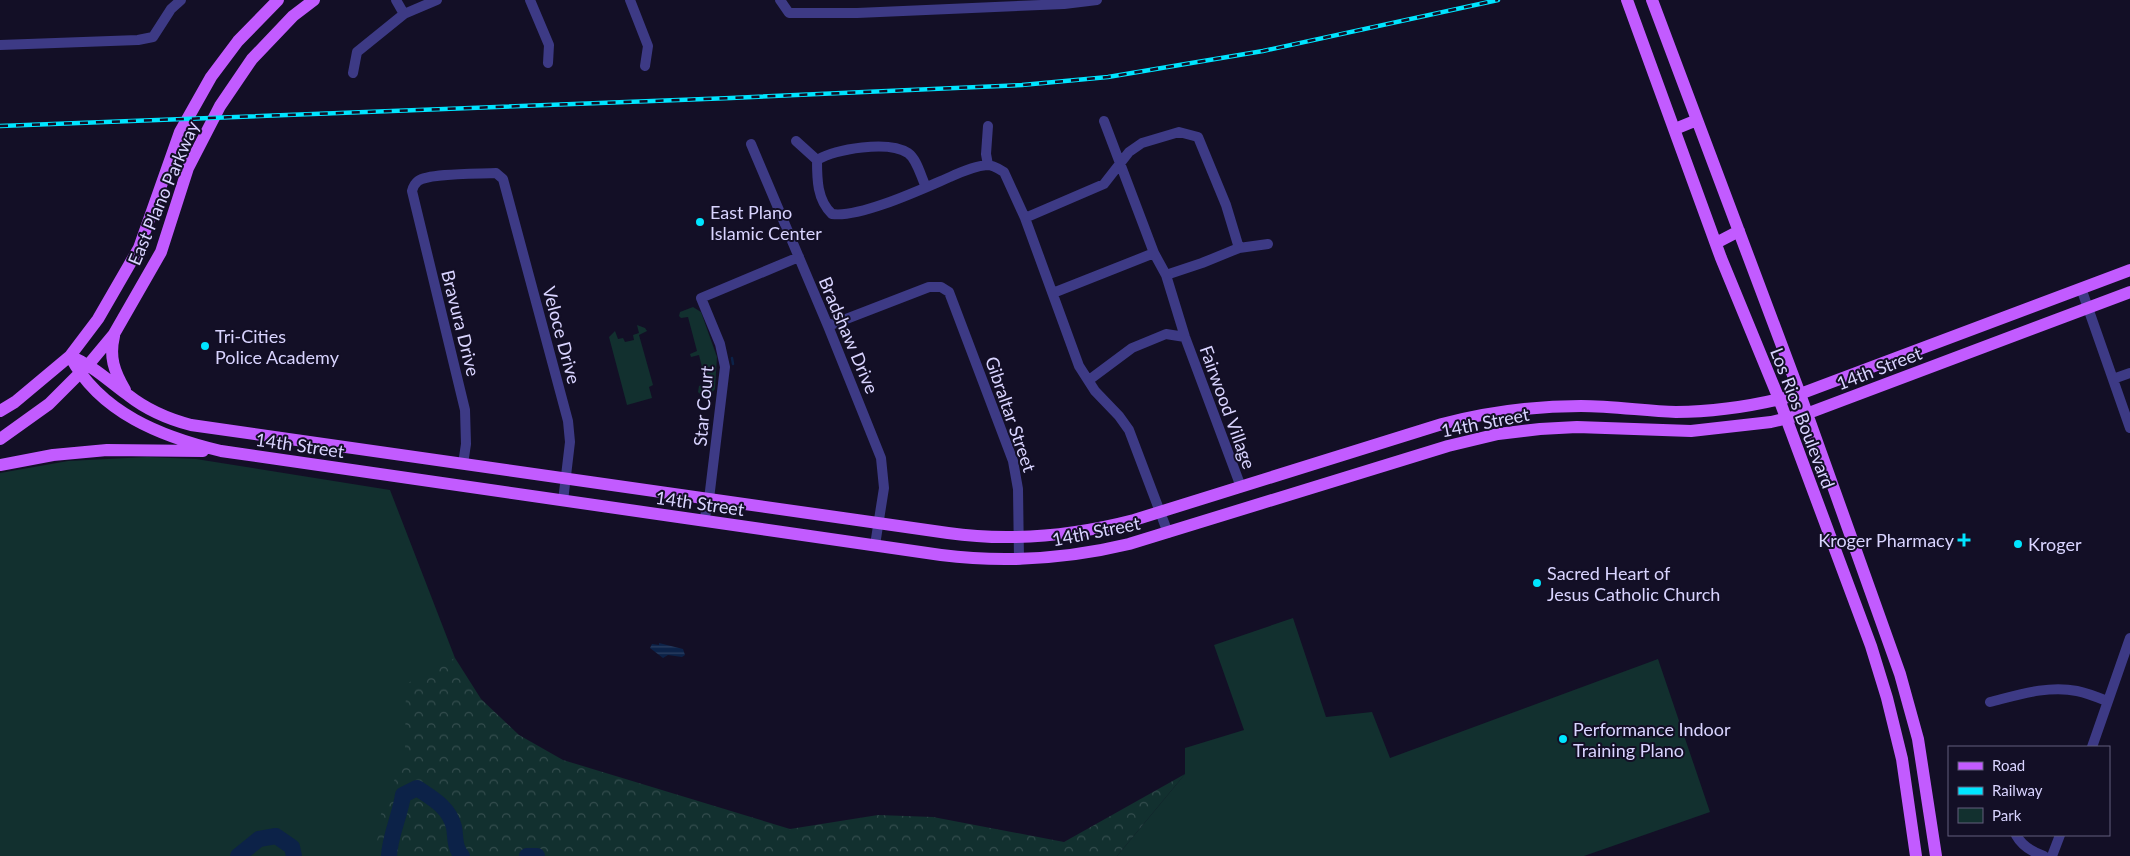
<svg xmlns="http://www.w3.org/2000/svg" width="2130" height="856" font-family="Lato,sans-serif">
<defs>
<pattern id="forest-crowns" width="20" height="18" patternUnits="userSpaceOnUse" patternTransform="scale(1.25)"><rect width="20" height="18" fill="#12302f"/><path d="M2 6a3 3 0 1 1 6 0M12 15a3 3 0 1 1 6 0" fill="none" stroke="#344d4e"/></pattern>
<pattern id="water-rules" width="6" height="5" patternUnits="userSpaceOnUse" patternTransform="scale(1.25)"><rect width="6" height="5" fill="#0c2248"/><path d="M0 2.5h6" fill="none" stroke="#2f4163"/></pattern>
</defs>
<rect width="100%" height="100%" fill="#130f26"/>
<path fill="#12302f" d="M693,307L701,312L717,357L715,389L710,395L700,394L698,392L699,386L706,383L699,355L691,357L690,354L697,351L688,317L681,318L679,316L680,312Z
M637,325L645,328L647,331L639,335L653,385L649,387L652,398L627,405L609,337L615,331L618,339L623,338L625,342L634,340L633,335L639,333Z
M147,457L196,459L390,490L455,658L433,856H0V473L68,461Z
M1293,618L1326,717L1372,712L1390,758L1658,659L1710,812L1584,856H1117L1185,774V748L1244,730L1214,645Z"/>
<path fill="url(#forest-crowns)" d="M455,658L481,699L519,735L563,760L790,829L878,815L933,817L1064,842L1185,774L1117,856H375L381,814L405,753L406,684Z"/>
<path fill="url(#water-rules)" d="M659,643L683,649L685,655L682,657L668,655L663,658L650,648L652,644L659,645Z"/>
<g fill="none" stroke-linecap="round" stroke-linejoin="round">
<path stroke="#0c2248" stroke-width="2.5" d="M732,358L733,364"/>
<path stroke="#0c2248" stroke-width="16" d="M238,856L259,839L276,836L292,847L294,856
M389,856C390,835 400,816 403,795L417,788C432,798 449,807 454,827C456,838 454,847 462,856
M527,856H537"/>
<path stroke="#3d3a85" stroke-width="10" d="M396,0L404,14
M530,0L549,45L548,63
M630,0L648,46L645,66
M780,0L789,13H857L1064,4L1097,0
M0,45L138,40L153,37L171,9L181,0
M353,73L357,52L404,14L437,0
M1104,121L1154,253L1166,275L1185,337L1241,487
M988,126L986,154L988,165
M796,141L817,160
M751,144L828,326L881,458L884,488L875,545
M926,187C921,177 917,159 908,153C888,140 836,149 817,160C817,179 817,200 832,214C860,218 922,189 950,177C961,172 974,166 987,165C993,165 999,169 1004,172L1025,218L1079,366L1095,391L1119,416L1129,430L1168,533
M1025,218L1104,184L1129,152L1142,143L1179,132L1198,137L1226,205L1239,248
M1166,275L1202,263L1239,248L1268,244
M2081,288L2130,428
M1053,293L1154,253
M828,326L929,287H941L949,292L1013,461L1018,489L1019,560
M2113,379L2130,373
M1089,380L1132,348L1166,334L1185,337
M463,464L466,444L465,410L412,191C413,187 414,184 418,181C429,173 479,174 496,173L503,179L568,421L570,442L563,501
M704,521L709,499L725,367L720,344L701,298L799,257
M1990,702C2018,695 2048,685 2077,691C2087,693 2097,697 2107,701
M2092,747L2130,638
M2016,835C2022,846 2032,852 2044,856
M2052,856L2060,835"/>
<path stroke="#c25bff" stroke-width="12" d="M1627,0L1721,258L1779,399L1871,646L1887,698L1902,759L1916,856
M1652,0L1800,394L1900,674L1918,739L1936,856
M1675,129L1697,120
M1716,243L1739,231
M114,336C109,357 114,371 125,390
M70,356C100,413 162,437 221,451L941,555C1004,563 1067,559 1129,544L1448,446L1498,434L1540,429L1577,427L1691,431L1771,422L1806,414L2130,292
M70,356C95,367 106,379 128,395C147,410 168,419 191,425L948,533C1011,542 1072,536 1134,520L1442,424C1488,412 1534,406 1581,406C1613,406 1645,411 1676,412C1719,412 1759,405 1800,394L2130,270
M0,411L15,402L70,356L98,319L139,248L180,132L211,77L238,41L278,0
M0,439L49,404L89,364L114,334L161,252L188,168L220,106L252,59L293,16L314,0
M0,465L53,455L107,450L203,451"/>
<g stroke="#00e5ff" stroke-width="4.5">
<path id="rail" d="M0,126L731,98L1022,85L1108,77L1263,51L1498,0"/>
</g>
<use href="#rail" stroke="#130f26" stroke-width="2.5" stroke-dasharray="8" stroke-linecap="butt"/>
</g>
<g fill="#00e5ff" stroke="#130f26" stroke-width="2">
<circle cx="700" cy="222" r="5"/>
<circle cx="205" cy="346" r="5"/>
<path d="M1961.5 532.5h5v5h5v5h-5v5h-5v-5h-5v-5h5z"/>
<circle cx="2018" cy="544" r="5"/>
<circle cx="1537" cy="583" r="5"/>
<circle cx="1563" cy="739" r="5"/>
</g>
<g text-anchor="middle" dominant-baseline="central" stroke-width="4" stroke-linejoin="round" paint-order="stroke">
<g font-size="18" fill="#d9d4ff" stroke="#130f26">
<text transform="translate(163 193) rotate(-67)">East Plano Parkway</text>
<text transform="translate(461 323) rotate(76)">Bravura Drive</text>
<text transform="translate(562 335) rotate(75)">Veloce Drive</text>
<text transform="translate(849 335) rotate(67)">Bradshaw Drive</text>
<text transform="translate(1879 368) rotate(-21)">14th Street</text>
<text transform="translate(703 406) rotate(-85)">Star Court</text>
<text transform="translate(1228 407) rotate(70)">Fairwood Village</text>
<text transform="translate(1011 414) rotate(71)">Gibraltar Street</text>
<text transform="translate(1803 418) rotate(69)">Los Rios Boulevard</text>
<text transform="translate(1485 422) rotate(-11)">14th Street</text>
<text transform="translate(300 445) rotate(8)">14th Street</text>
<text transform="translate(700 503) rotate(8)">14th Street</text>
<text transform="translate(1096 531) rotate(-11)">14th Street</text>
</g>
<g font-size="18" fill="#d9d4ff" stroke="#130f26" text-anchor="start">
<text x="710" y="212">East Plano<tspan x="710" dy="21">Islamic Center</tspan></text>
<text x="215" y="336">Tri-Cities<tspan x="215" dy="21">Police Academy</tspan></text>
<text x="1954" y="540" text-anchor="end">Kroger Pharmacy</text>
<text x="2028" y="544">Kroger</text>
<text x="1547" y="573">Sacred Heart of<tspan x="1547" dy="21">Jesus Catholic Church</tspan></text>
<text x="1573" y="729">Performance Indoor<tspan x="1573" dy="21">Training Plano</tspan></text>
</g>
</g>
<rect x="1948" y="746" width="162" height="90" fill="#130f26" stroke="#625e7d"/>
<rect x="1958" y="762" width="25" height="8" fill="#c25bff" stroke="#625e7d"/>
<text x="1992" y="771" font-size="15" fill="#d9d4ff">Road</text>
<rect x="1958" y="787" width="25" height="8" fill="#00e5ff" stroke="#625e7d"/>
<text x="1992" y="796" font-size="15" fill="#d9d4ff">Railway</text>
<rect x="1958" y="808" width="25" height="15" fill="#12302f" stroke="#625e7d"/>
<text x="1992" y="821" font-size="15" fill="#d9d4ff">Park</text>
</svg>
